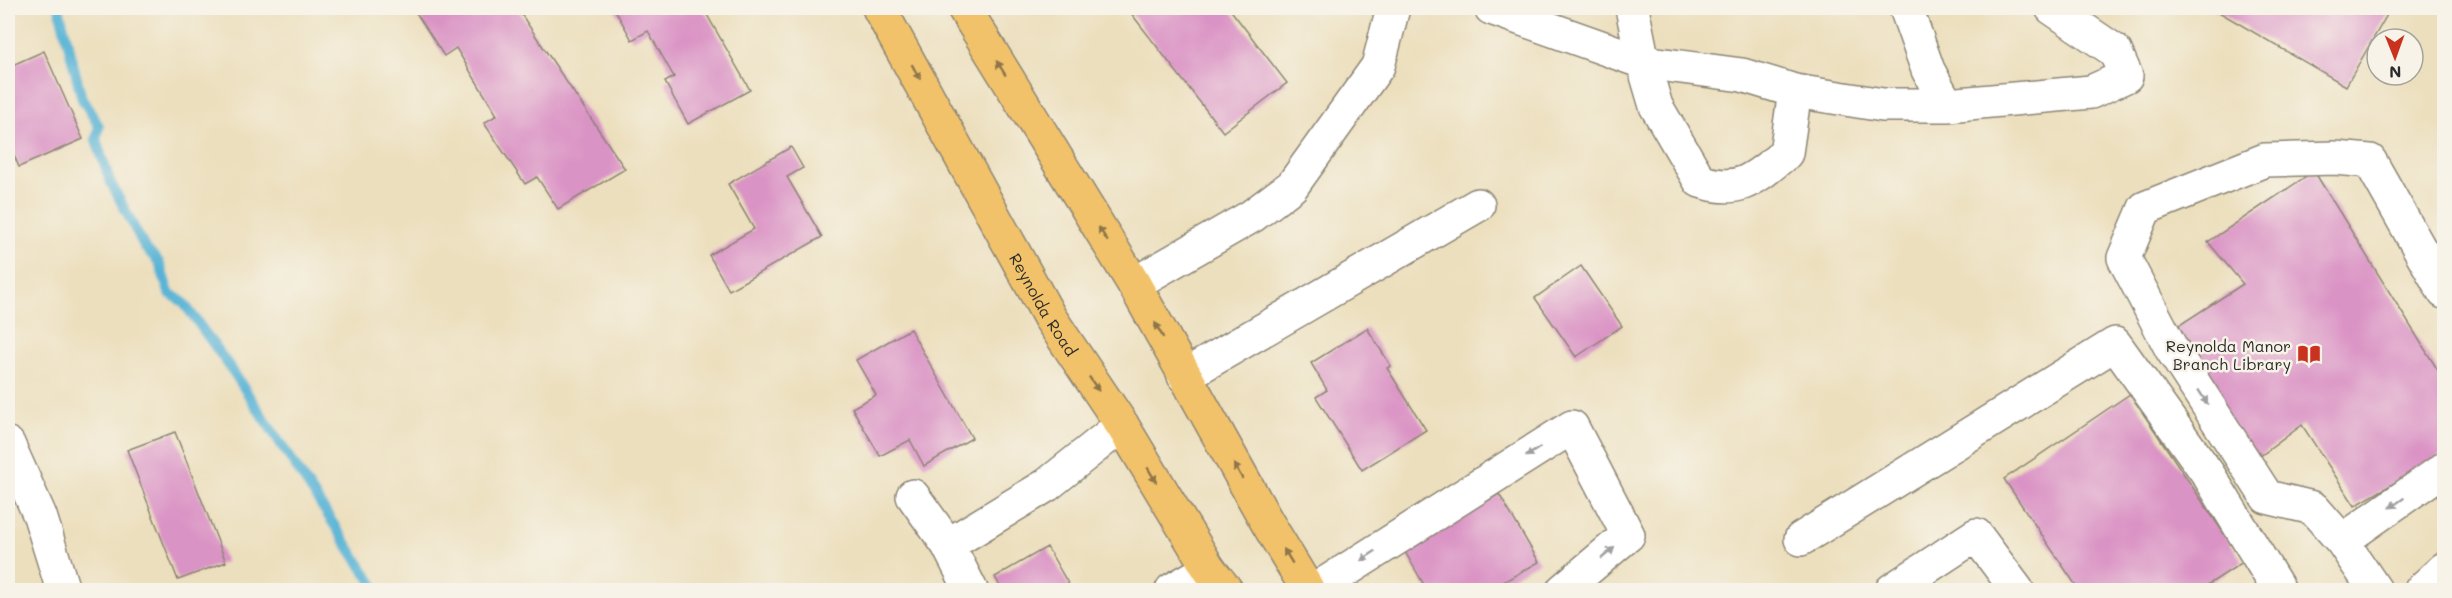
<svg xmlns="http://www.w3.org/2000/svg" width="2452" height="598" font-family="Mali,sans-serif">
<rect width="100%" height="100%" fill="#f7f3e8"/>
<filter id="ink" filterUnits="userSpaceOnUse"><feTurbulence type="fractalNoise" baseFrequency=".0167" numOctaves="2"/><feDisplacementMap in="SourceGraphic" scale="12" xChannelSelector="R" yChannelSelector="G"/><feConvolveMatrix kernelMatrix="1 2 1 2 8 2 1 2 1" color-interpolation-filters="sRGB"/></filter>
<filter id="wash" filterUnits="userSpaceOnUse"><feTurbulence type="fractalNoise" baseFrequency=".008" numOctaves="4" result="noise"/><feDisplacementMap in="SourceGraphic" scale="24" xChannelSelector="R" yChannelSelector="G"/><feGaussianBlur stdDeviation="1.35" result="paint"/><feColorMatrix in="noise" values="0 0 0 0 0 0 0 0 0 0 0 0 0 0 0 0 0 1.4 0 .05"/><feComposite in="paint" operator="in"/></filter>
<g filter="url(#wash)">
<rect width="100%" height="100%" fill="#ecdfbd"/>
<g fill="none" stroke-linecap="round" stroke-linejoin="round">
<path stroke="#57b3d5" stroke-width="10" d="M59,8L82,99L99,126L96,140L110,181L145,248L159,262L169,293L183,302L232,370L377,590"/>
</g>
<g id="blocks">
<path fill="#da93c5" d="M413,8H517L625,169L558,209L537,177L525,184L484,123L497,115L456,48L444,56Z
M614,8H703L750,90L688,124L665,82L674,77L648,31L632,40Z
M1127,8H1229L1287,83L1223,132Z
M2212,8H2378L2388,13L2346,86Z
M44,51L83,139L19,167L8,141V67Z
M791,147L803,168L787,177L822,237L729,290L709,255L754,229L728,184Z
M2314,171L2444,380V454L2355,506L2302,425L2255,460L2175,328L2243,284L2208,242Z
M1581,266L1622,326L1576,357L1535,298Z
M1367,328L1391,366L1387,368L1426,430L1362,470L1316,397L1327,390L1311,363Z
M910,329L972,438L924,466L910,440L880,456L852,408L876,395L856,360Z
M2130,394L2243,562L2200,590H2079L2004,479Z
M175,432L226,562L178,580L127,450Z
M1499,494L1539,562L1489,590H1427L1404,550Z
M1047,547L1070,587L1064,590H1002L995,577Z"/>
</g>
</g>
<g filter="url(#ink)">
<use href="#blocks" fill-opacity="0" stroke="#8c8574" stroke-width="1.5"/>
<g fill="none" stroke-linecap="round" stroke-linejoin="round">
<g stroke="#8c8574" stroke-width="36">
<path id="minor" d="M1491,8L1643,62L1656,106L1700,181C1741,195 1756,177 1786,153L1795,91
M1632,8L1643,62L1742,75L1795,91L1883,105H1947L2091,92L2126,76L2115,51L2052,8
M1906,8L1928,70L1947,105
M1134,284L1252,216L1292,186L1378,66L1393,8
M1184,376L1478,205
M8,444L40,516L63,590
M913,496L948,545L1047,485L1122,425
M1801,539L2115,344L2208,474L2279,590
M2342,541L2313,508L2267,497L2171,348L2124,258L2145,208L2265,160L2335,158L2370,161L2444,292
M948,545L971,590
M1172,590L1209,569
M1315,590L1572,427L1628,535L1563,590
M1892,590L1976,535L2017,590
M2375,590L2342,541L2444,469
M2421,590L2444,569"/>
</g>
<g stroke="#8c8574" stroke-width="36">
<g id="major">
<path id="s1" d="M879,8L1050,318L1122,425L1209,569L1226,590"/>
<path d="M964,8L1134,284L1267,522L1308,590"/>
</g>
</g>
<use href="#minor" stroke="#fff" stroke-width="33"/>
<use href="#major" stroke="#f2c26a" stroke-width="33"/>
</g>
<defs><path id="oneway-solid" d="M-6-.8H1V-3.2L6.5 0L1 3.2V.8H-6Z" transform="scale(1.5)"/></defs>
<g fill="#8e764a">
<use href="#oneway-solid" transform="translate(1001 68) rotate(-122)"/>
<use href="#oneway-solid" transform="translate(916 72) rotate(61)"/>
<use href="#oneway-solid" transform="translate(1103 234) rotate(-122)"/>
<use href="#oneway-solid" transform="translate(1159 330) rotate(-119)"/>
<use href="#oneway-solid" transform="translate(1094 384) rotate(56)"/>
<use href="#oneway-solid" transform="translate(1238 471) rotate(-120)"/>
<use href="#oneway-solid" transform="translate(1152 475) rotate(59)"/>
<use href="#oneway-solid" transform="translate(1288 556) rotate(-121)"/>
</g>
<g fill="#a0a0a0">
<use href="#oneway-solid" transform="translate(2203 397) rotate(57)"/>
<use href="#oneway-solid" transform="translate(1533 452) rotate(147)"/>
<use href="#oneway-solid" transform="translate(2397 503) rotate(145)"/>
<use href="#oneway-solid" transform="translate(1608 553) rotate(-40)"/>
<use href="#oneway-solid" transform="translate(1368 556) rotate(147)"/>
</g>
</g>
<defs>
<g id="library-bare" transform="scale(1.8)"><path d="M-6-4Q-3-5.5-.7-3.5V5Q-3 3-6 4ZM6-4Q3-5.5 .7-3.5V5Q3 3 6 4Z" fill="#c8321e" stroke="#f7f3e8" stroke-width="2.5" paint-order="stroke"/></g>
</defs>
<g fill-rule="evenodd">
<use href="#library-bare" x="2309" y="354"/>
</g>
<g text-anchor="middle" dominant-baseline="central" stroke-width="5" stroke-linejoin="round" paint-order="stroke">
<g font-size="16" fill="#2b2b2b" stroke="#f7f3e8">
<text stroke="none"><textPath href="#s1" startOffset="339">Reynolda Road</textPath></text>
</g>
<g font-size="16" fill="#2b2b2b" stroke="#f7f3e8" text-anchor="end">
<text x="2291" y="345">Reynolda Manor<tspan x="2291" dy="18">Branch Library</tspan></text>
</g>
</g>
<rect width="2452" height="598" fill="none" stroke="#f7f3e8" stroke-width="30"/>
<g transform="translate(2395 57) rotate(179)"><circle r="28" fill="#f7f3e8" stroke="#a5a39c" stroke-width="1.5"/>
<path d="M0-4.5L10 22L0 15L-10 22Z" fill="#c8321e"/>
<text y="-9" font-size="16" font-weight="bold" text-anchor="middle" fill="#2b2b2b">N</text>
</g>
</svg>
